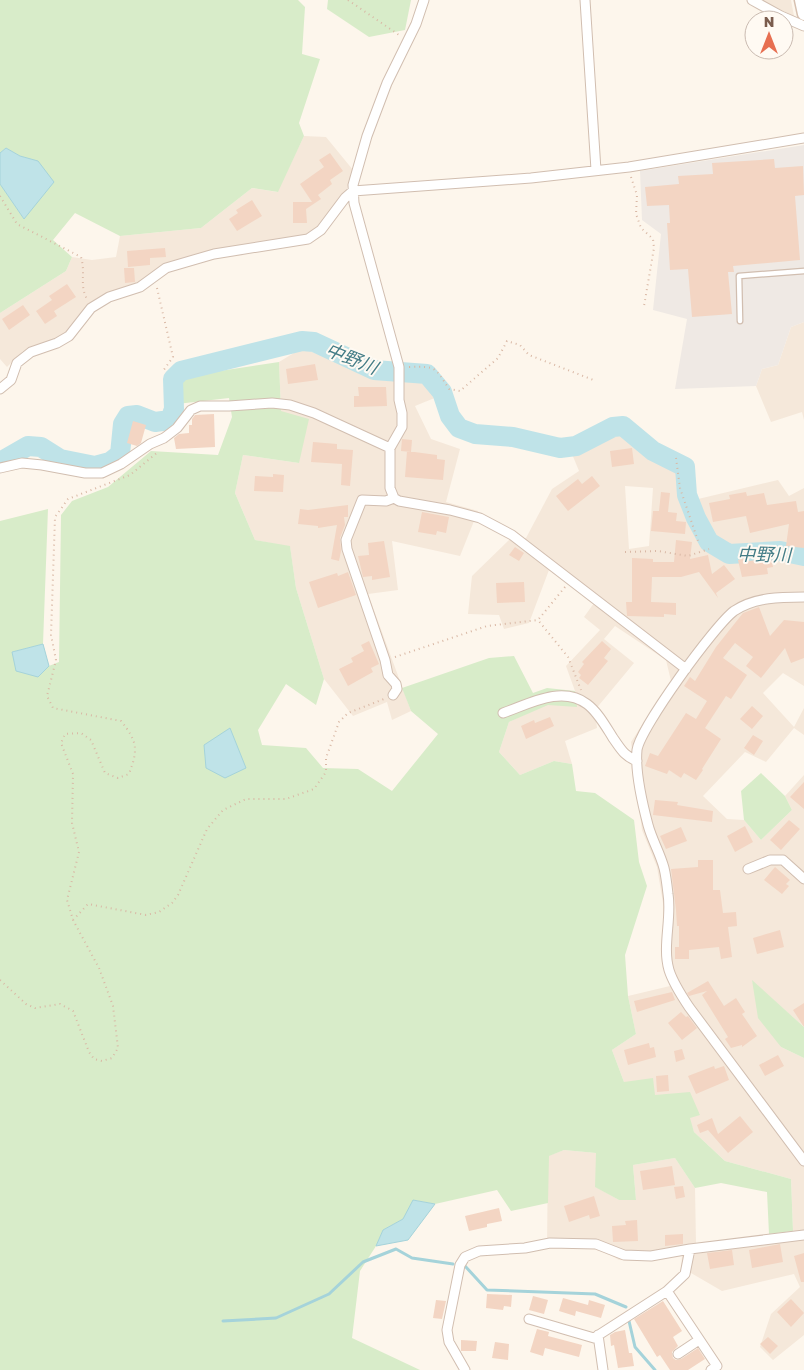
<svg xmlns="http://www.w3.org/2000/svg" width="804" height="1370" font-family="'Golos Text','Noto Sans JP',sans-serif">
<rect width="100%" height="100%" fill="#fdf6ec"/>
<path fill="#f5e8da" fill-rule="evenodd" d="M759,0H791L794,16Z
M304,136L326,137L353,170L344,198L311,236L272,240L164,263L139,284L107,293L86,307L63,338L23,351L7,367L0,359V313L66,271L72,257L92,260L116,257L120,236L201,228L252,188L277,192Z
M804,322V420L802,412L771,422L756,386L762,369L778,365L791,327Z
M302,348L368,374L427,378L437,397L415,406L431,439L460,449L446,502L478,511L460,556L392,541L398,590L368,594L411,711L392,720L387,702L353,716L324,679L296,588L290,547L255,540L235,493L243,455L299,463L281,411L279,362Z
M619,430L688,465L694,500L778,480L789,496L804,488V686L783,673L763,693L794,727L804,708V735L794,728L766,762L745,752L703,796L727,819L744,820L761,840L792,810L785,796L804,775V1027L752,981L781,1047L804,1058V1335L773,1360L760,1347L771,1314L800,1287L794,1274L722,1291L691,1273H681L682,1255L651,1261L619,1260L595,1246H547L548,1156L564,1150L596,1153V1187L619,1200H636L633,1165L675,1158L695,1188L696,1244L793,1231L791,1179L725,1161L694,1132L689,1118L700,1114L624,1082L612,1050L636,1034L628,996L670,986L664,969L663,903L657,867L642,830L631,742L671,681L666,660L615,626L604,639L634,663L595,710L597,728L565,741L572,764L554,761L520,775L499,752L509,722L575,691L566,666L600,630L584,617L594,603L549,570L529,623L504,629L499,615L468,614L472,576L509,540L526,538L552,489L579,471L572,454ZM625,486L653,488L649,546L629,549Z"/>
<path fill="#efe9e4" d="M804,145V322L791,327L778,365L762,369L756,386L675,389L687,319L653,310L661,234L642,220L640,171Z"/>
<path fill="#d8ecc9" d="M0,0H298L305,7L302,54L320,59L299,123L304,136L278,192L252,188L201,228L120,236L75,213L53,240L72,257L66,271L0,313V184L24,219L37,161L20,156L6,148L0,153Z
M328,0H411L405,30L369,37L327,9Z
M279,362L281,411L309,419L299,463L243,455L235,493L255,540L290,546L296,588L324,679L316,705L286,684L258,730L262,745L306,748L323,768L358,769L392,791L438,734L411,711L402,688L489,658L514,656L533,693L547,688L575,691L577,707L548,705L509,722L499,752L520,775L554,761L572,764L576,791L595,793L634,820L639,862L647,886L625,955L628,996L636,1034L612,1050L624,1082L653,1078L655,1095L690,1092L700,1115L690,1118L694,1132L725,1161L791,1179L793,1231L769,1234L767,1192L721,1183L695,1188L675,1158L633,1165L636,1200H619L595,1187L596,1153L564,1150L549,1156L548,1203L511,1211L497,1190L435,1204L414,1200L403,1219L383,1230L376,1246L360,1271L352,1338L420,1370H0V521L48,509L43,644L12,652L37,677L49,666L59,662L61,515L72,501L108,487L151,451L218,455L232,417L229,398L177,404L180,377Z
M761,773L785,796L792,810L761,840L744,820L741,791Z
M752,980L804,1027V1058L781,1047L758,1018Z"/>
<path fill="#bfe3e8" stroke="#a5d3da" d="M6,148L20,156L38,161L54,182L24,219L0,184V153Z
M43,644L49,666L38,677L16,671L12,652Z
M230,728L246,768L225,778L206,768L204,745Z
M413,1200L435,1204L408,1240L376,1246L383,1230L403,1219Z"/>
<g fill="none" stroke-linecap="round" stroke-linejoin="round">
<path stroke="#a5d3da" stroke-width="3" d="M465,1266L487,1290L595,1294L626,1307
M223,1321L276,1318L329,1294L363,1262L396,1249L412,1258L453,1264
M629,1321L635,1347L655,1370"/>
<path stroke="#bfe3e8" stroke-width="20" d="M0,462L28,446L41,447L60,459L95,466L110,462L120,454L123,424L128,416L137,415L155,422L170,420L174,409L173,379L181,371L302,341L314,342L374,370L427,374L442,392L450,416L459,428L475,434L513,437L560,448L576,446L613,427L623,426L653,451L685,467L687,495L696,518L709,542L729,554L780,551L804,556"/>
</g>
<path fill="#f3d5c3" d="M330,153L343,171L330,180L332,184L318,195L321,199L306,209L307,223H293V202H312L300,184L324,167L319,160Z
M774,159L775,168L803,166L804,195L795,196L800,260L733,266L734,272H728L732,314L692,317L688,269L670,270L667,223H670L669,205L647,206L645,187L679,184L678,176L713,174L712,163Z
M252,200L262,216L237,231L229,219L238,213L236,210Z
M165,248L166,257L150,258V265L128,267L127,251Z
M124,268H134L135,282L125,283Z
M67,284L76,297L54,311L57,316L45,324L36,311L52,300L49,296Z
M23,305L30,315L9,330L2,319Z
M315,364L318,380L288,384L286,369Z
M358,387H386L387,406L354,407V396H359Z
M214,414L215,447L176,449L174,438L179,434L189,433V425H192V419L195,415Z
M133,421L146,425L141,443L137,446L127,443Z
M402,439L412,440L411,452L401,451Z
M313,442L337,444V449L353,450L350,486L341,485L342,464L311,462Z
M632,448L634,464L612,467L610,451Z
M407,451L437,455V459L445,460L443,480L405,477Z
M273,474L284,475L283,492L254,491L255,476L273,477Z
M592,476L600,486L568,511L556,496L578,479L582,484Z
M661,492L670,493L668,512L677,513L676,521L686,522L685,534L651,531L653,511H659Z
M746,492L747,496L764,493L767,505L796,501L798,512L804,511V548L786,546L789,524L750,533L746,516L713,522L709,503L730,499L729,495Z
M348,505V517H344L345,525L340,538L341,551L339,561L331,559L337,525L318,528V526L298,524L300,509L308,510Z
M422,512L449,517L446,533L437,531L436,535L418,532Z
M676,540L692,542L690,559L708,555L712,574L724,565L735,579L716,593L718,598L699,572L681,577H652L651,602L676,603V615L664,614V617L627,616L626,602H632V558L653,559V562H674Z
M384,541L390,577L372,580V576L363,577L358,556L369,555L368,543Z
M515,547L524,553L519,561L509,555Z
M748,557L749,561L771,558L773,567L767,568L768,574L742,577L738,560Z
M348,572L356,595L318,608L309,582L337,573L338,576Z
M524,582L525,602L497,603L496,583Z
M759,607L770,636L784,620L804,622V658L791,663L785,648L761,678L746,666L753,657L735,643L723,658L747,675L731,699L726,696L705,728L721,739L702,769L703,770L696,780L684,773L681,778L669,770L667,774L645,766L650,753L658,756L686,713L696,719L707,701L684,686L690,677L695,681L716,647L743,613Z
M369,641L379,664L371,668L373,672L348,686L339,669L353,662L351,658L364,651L361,645Z
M602,641L611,649L604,658L608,661L588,685L579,678L581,675L578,672L584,664L582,662Z
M752,706L763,716L752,729L740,719Z
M550,717L554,726L526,739L521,726L534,720L535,723Z
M753,735L763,741L754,755L744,748Z
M804,782V809L790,797Z
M655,800L678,802L677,805L713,811L712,822L653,815Z
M789,820L800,829L781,850L770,840Z
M745,826L753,842L735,852L727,836Z
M681,827L687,841L666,849L660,836Z
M698,860H713V890H720L723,913L736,912L737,926L728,927L732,957L721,959L719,947L689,950V959H675V947H679V926H677L676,910L671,869L698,867Z
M775,867L790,880L786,884L789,886L782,894L764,880Z
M780,930L784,947L757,954L753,938Z
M708,981L724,1006L736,998L745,1012L742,1014L757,1036L742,1047V1045L731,1048L725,1039L728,1037L702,995L707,991L689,996L687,993Z
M672,992L675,1000L637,1012L634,1001Z
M804,1003V1027L793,1010Z
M681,1012L686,1017L688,1016L697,1028L682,1040L668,1023Z
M649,1043L650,1048L654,1047L656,1057L628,1065L624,1050Z
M682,1049L685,1059L676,1062L674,1051Z
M778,1055L784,1066L765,1076L759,1065Z
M714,1066L715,1069L724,1066L729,1080L696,1094L688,1076Z
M668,1075L669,1091L657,1092L656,1076Z
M740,1116L753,1132L728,1153L708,1130L700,1133L697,1125L712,1118L718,1134Z
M672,1166L675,1185L643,1190L640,1171Z
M683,1186L685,1197L676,1199L674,1187Z
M594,1196L600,1216L590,1219L589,1215L569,1222L564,1206Z
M499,1208L502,1221L487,1224V1227L469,1231L465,1216Z
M637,1220L638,1241L613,1242L612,1226L626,1225L625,1221Z
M683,1234V1244L665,1246V1235Z
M780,1244L783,1262L752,1268L749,1250Z
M732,1250L734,1265L710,1269L707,1253Z
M804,1253V1282H801L794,1256Z
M487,1294L512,1295L511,1307L504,1306L503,1310L486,1308Z
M533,1296L548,1300L544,1314L529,1310Z
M563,1298L588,1305L589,1300L605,1305L601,1318L576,1311L575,1316L559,1311Z
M791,1299L804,1313L791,1327L777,1312Z
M436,1300L446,1301L442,1319L433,1318Z
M663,1301L682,1331L673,1337L678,1346L672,1352L673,1358L676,1360L681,1359L698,1348L705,1359L688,1370H670L660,1355L657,1357L634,1319Z
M537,1329L549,1332L548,1336L582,1345L579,1357L545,1348L543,1356L530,1352Z
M625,1330L629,1353H632L634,1366L618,1368L614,1345L611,1346L610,1335L615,1332Z
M768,1337L778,1346L770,1354L760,1344Z
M461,1340L477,1341L476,1351H461Z
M495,1342L509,1344L508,1360L492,1358Z"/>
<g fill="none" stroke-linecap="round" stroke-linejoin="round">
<g stroke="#d1beb0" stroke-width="7">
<path id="lane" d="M740,321L739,276L804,271"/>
</g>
<g stroke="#d1beb0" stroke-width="11">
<path id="street" d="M424,0L416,24L387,83L367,136L353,185L354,203L399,367V400L402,413V427L390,448V488L394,498L399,501L450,510L480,518L512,535L686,669
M585,0L596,170
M752,0L781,16L804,26
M0,389L11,380L17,363L31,352L57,343L69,336L91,308L109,297L140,287L166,268L214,254L308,239L321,230L345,198L353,191L531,178L629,167L804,138
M0,468L22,463L42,465L85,473H102L121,464L150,444L164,438L177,428L191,410L200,406H229L272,403L290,405L314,413L390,448
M804,597C781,597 755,597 734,611C715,625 640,728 637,750C635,770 643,806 648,825C652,840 660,853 664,868C666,876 667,885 668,894C672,918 662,946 669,970C673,983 681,995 689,1007L804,1161
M393,695L397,689L396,684L388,675L385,660L347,549L346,540L362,500L386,501L394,498
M503,713C529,704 562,685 587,704C598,712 606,727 613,738C621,749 624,756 637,761
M748,869L770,860H783L804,879
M690,1249L685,1274L667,1291L717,1366L711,1370
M529,1319L594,1338L667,1291
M598,1335L603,1370
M678,1354L699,1340
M465,1370L449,1342L447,1330L460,1265L465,1257L479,1251L525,1248L550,1243L596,1244L624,1255L651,1256L690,1249L804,1235"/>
</g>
<g stroke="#d6c0b0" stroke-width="15">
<path id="secondary" d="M801,0L804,14"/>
</g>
<path stroke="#d9b8a5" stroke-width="2" stroke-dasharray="1 4" stroke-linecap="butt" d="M348,0L399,35
M631,177L637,195L636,214L641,228L653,239L654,248L644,306
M0,196L17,224L81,257C86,274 79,284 87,299
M157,288L173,357L163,371
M409,367C436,366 435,367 449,389L460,391L498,358L507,341L520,345L529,355L596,381
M676,458L680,488L698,541
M625,552L658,551L688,556L709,549
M565,587L538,620L568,657L581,690
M395,657L487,626L538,620
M73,920L88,904L146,915L159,912L172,903L178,895L207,829L223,810L246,799H286L314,789L326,772V758L339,722L348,713L384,699
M0,980L26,1004L35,1008L60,1004L73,1011L89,1052L94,1059L102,1061L112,1058L118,1048L113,1006L99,968L73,920L67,900L79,852L72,823L73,774L61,743L65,734L81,733L91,740L105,773L118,778L129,774C138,750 138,742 121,721L53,708L47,696L56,660L51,635L55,517L68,499L130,475L158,452"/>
<use href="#lane" stroke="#fff" stroke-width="4.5"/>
<use href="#street" stroke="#fff" stroke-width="9"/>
<use href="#secondary" stroke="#fff" stroke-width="12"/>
</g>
<g text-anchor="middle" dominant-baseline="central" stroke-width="4" stroke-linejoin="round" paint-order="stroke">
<g font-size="18" font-style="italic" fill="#437c86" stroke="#fffaf3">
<text transform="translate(352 358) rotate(22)">中野川</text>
<text transform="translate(764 554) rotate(1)">中野川</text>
</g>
</g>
<g transform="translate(769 35)"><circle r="24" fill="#fffaf3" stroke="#cabbb1"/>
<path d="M0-4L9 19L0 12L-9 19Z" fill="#e76f51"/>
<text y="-8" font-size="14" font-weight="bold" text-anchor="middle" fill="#7a5c4d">N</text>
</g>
</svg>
